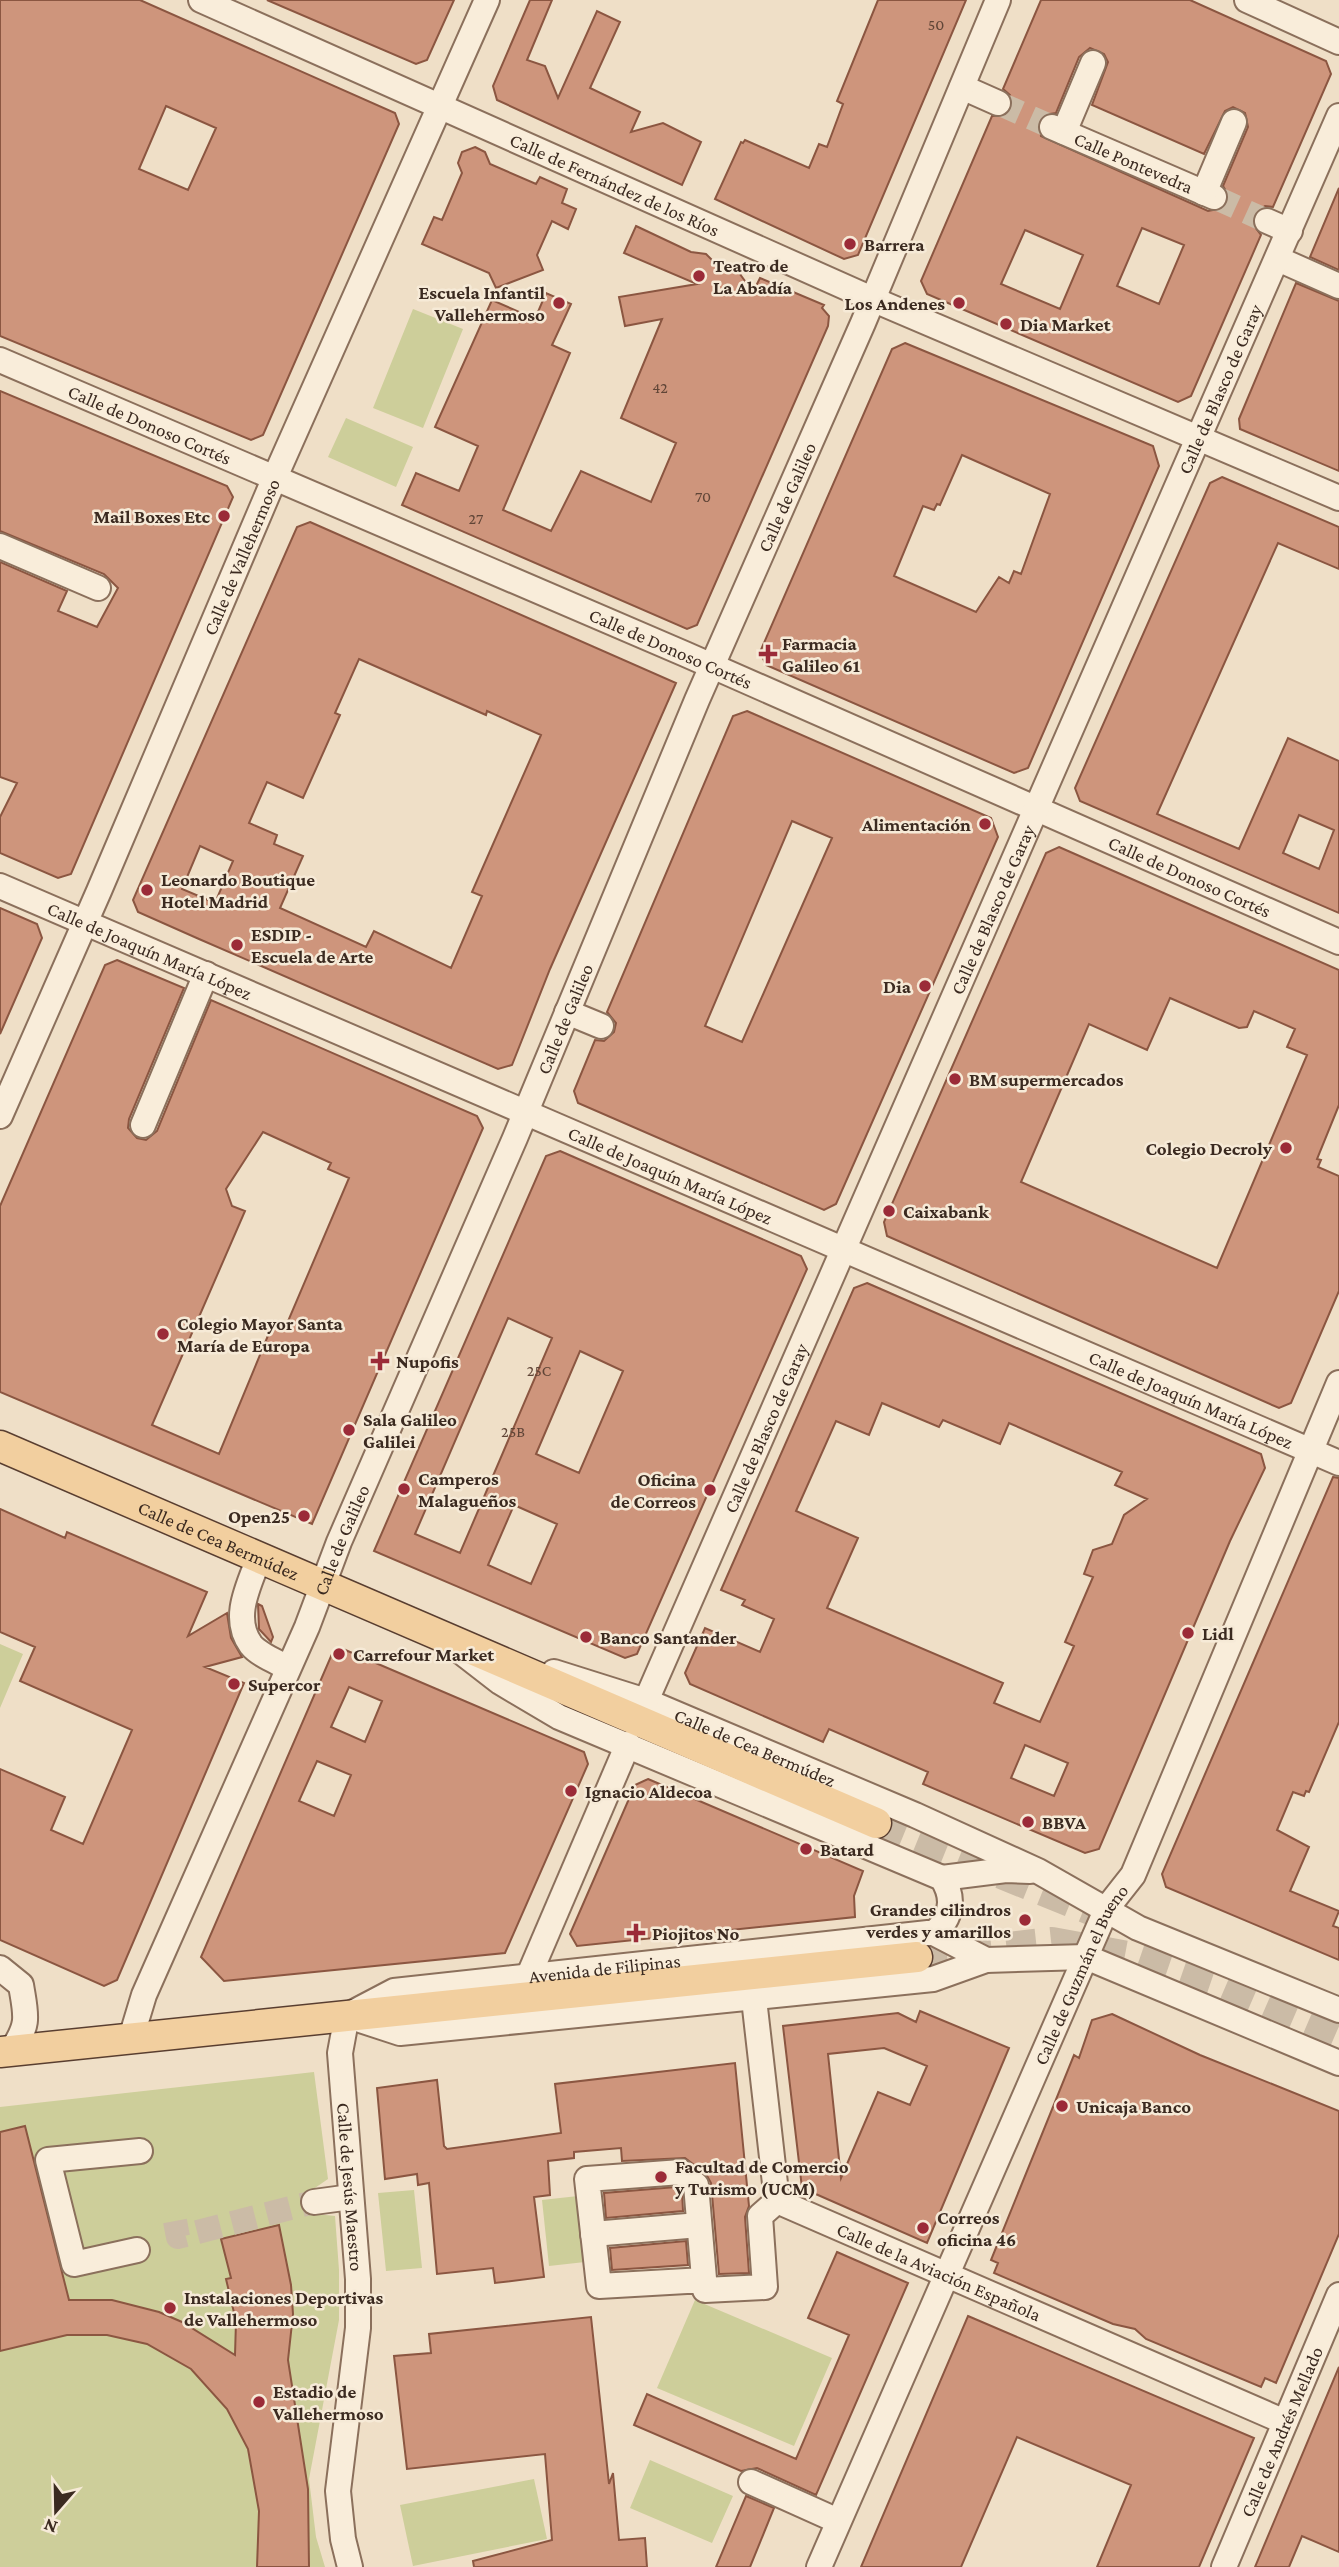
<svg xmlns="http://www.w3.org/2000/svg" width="1339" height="2567" font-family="'Crimson Pro',serif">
<rect width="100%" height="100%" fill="#efdfc7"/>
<path fill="#cdce9a" d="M413,309L463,329L423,428L373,408Z
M346,418L413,447L396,487L328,457Z
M0,1644L23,1654L0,1708Z
M314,2072L328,2179L312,2190L316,2214L335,2216L339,2270V2320L309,2479L316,2537L325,2567H0V2107Z
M414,2190L422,2268L386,2271L378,2193Z
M578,2196L585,2262L549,2266L542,2200Z
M695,2300L832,2358L794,2446L657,2388Z
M650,2460L733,2496L712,2543L630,2508Z
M534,2479L547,2539L413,2566L400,2505Z"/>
<path fill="#ce957c" stroke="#8b5641" stroke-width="2" fill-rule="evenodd" d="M0,0H140L395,113L399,124L263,435L251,440L0,336ZM166,106L216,128L188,190L139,169Z
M267,0H454L427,60L416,64Z
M530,0H552L527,60L545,66L558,98L597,11L620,22L590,88L640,112L631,132L663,123L701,142L682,185L497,100L493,86Z
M878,0H966L858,255L844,259L715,199L741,142L743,143L745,140L809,168L819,144L827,147L843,104L837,101Z
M1041,0H1190L1326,61L1331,74L1273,207L1265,206L1254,214L1252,223L1261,235L1191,396L1178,402L927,294L921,281L992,116L1006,115L1012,108L1010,95L1003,89ZM1090,48L1104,54L1108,62L1092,105L1204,154L1225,111L1233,107L1245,113L1248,127L1223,186L1229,196L1223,208L1208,211L1041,136L1039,121L1044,115L1056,113L1079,57ZM1142,228L1184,245L1159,304L1117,286ZM1025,230L1083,255L1060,309L1001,284Z
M475,147L485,152L490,164L536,184L540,177L567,189L562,203L576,209L568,229L552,221L537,255L543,270L496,288L489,273L422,244L434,217L442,220L462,173L458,163L462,152Z
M1339,188V270L1310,257Z
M636,226L691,252L706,254L717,265L730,271L737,270L753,292L760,278L824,305L822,308L829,316L828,326L697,625L687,629L402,505L416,473L459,491L478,446L435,427L492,300L535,319L546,293L571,304L552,345L570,353L503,510L551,531L581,471L651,502L676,443L621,418L662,319L625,326L619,297L697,284L624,253Z
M1296,283L1339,301V471L1240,429L1239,419Z
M905,343L1153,446L1159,466L1028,768L1014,773L766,665L760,652L892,349ZM962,455L1050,494L1021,574L1014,571L1009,583L999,577L976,612L894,576L923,506L934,510L937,504L940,505Z
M0,391L227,486L233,497L71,874L58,878L0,853V817L17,783L0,777V562L67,591L58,611L97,627L118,588L104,574L0,531Z
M1222,477L1339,527V569L1278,543L1157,814L1239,849L1288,738L1339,761V913L1080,801L1075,788L1210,483ZM1299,815L1334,830L1319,869L1283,853Z
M310,522L676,683L550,969L512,1065L498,1069L199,939L138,912L133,900L297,527ZM359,659L486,715L487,711L541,735L472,892L482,896L451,968L374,931L366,947L280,908L303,856L274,844L277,835L249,823L267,782L303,798L340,715L335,713ZM200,846L233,861L215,903L182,889Z
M747,711L991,818L998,837L836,1204L824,1210L578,1103L574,1091L595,1040L604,1041L614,1032L616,1023L607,1012L733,716ZM792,821L832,838L742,1042L705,1026Z
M1059,847L1339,970V1105L1317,1159L1321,1160L1318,1167L1339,1176V1291L1291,1403L1279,1408L887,1236L884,1222L1046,853ZM1170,998L1239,1028L1247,1027L1254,1011L1295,1029L1287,1047L1307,1055L1217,1268L1021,1182L1089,1024L1147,1050Z
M0,908L37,924L42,938L0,1034Z
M117,960L184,988L129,1119L128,1128L137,1138L146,1140L157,1131L211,1000L477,1116L483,1128L312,1524L0,1392V1206L105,965ZM263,1132L331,1163L328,1169L349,1178L286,1326L274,1321L219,1454L152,1425L245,1211L232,1206L226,1189Z
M560,1151L801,1256L807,1269L637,1654L625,1658L374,1551L546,1156ZM508,1318L552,1338L460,1553L415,1534ZM580,1351L623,1371L579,1473L536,1454ZM514,1505L557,1524L531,1584L488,1565Z
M867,1283L1261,1454L1265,1468L1230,1541L1099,1849L1085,1853L923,1784L928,1772L829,1729L823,1742L690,1684L685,1673L705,1628L760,1652L774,1619L742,1605L745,1600L721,1590L854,1288ZM882,1403L939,1427L943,1420L1000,1444L1009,1423L1122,1472L1115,1485L1147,1499L1124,1515L1112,1544L1093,1550L1084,1574L1093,1577L1065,1642L1074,1646L1040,1722L994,1703L1003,1683L827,1608L858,1538L796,1511L836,1421L869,1435ZM1025,1745L1068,1763L1054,1796L1011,1778Z
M1333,1477L1339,1478V1722L1309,1792L1306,1791L1304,1796L1293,1792L1277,1830L1309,1847L1290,1891L1339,1911L1333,1926L1339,1928V1960L1166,1887L1162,1874Z
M0,1509L65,1538L67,1532L207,1592L188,1636L227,1613L231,1638L242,1657L205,1667L244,1683L117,1980L104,1986L0,1940V1769L65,1797L51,1830L83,1844L132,1730L20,1681L35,1647L0,1632Z
M258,1604L262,1606L273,1637L271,1642L259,1629Z
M343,1649L584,1752L588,1764L505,1953L224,1981L201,1957L332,1654ZM349,1687L382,1701L365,1742L331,1727ZM317,1761L351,1775L334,1816L299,1801Z
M648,1779L863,1871L854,1896L855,1917L577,1946L570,1934L635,1785Z
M920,2011L1009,2048L927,2243L802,2188L783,2026L898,2013L916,2022ZM884,2048L927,2066L910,2105L878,2092L841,2178L828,2054Z
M1112,2014L1200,2055L1339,2111V2234L1276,2383L1265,2378L1261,2387L1146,2339L1135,2329L1113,2324L994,2273L998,2263L991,2260L1074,2055L1079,2058L1092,2020Z
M735,2063L749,2206L745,2217L749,2273L719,2274L711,2183L706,2174L685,2158L622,2161L621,2148L574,2152V2158L548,2161L550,2195L534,2197L544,2277L495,2283L493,2268L437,2274L429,2183L418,2185L417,2174L385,2179L377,2088L437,2080L444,2146L447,2149L561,2133L555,2084Z
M25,2126L69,2300H112L159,2312L182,2322L235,2355L236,2321L226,2279L231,2278L221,2239L279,2225L291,2285L293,2314L288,2360L308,2489L309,2567H257L259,2511L248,2449L227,2409L191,2369L147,2344L107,2335H67L0,2351V2132Z
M676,2187L682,2192L683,2211L606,2218L604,2193Z
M686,2241L688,2265L612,2270L610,2248Z
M837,2252L908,2283L816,2495L757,2468L741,2471L634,2425L647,2394L796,2459L849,2335L808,2318Z
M968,2316L1254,2438L1199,2567H1097L1131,2485L1017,2437L961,2567H861Z
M591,2317L609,2484L613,2473L619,2540L645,2538L647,2567H474L473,2561L552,2540L545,2454L407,2469L394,2356L431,2353L429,2334Z
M1339,2367V2552L1302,2536L1289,2567H1255Z
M746,2496L774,2508L750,2567H716Z"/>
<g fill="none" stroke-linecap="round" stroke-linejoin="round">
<path stroke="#cbbba6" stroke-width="24" stroke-dasharray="24 12" stroke-linecap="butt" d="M998,103L1052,127
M1214,197L1267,221
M175,2221L178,2237L314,2202"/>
<path stroke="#cbbba6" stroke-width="30" stroke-dasharray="30 15" stroke-linecap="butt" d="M876,1823L1100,1914
M917,1957L1052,1942L1133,1957L1214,1985L1339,2039"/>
<g stroke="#8b705c" stroke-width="28">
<g id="minor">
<path id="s1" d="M201,0L872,299L1339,498"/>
<path d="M1247,0L1339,42"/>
<path d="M962,87L998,103"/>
<path id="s2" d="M1052,127L1214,197"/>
<path d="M1064,132L1093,63"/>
<path d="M1204,193L1234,122"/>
<path d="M1267,221L1290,231"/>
<path d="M1278,259L1339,286"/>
<path id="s3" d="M0,360L685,654L1339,942"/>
<path d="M0,546L98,588"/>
<path id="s4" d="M0,886L1339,1463"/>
<path d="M567,1012L601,1026"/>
<path id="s5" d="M0,1116L99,891L275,477L487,0"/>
<path d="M143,1125L206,974"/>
<path d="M259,1558C249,1585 231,1618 251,1645C259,1655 278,1662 288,1668"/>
<path d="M460,1651L500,1682L559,1717L942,1878C955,1898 952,1918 934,1933"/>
<path id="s6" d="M554,1672L646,1701L915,1815L1038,1871L1138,1928L1339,2010"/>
<path id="s7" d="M646,1701L1339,116"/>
<path d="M942,1878L1006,1870L1030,1871"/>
<path d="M0,1968L21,1985C26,2016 30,2023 12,2050"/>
<path d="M529,1975L628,1744"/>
<path id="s8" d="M754,1999L777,2201L1285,2422"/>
<path id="s9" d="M354,2012L394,1991L928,1933H934L986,1960"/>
<path id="s10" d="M347,2015L340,2053L358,2279V2328L338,2491L343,2539L350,2567"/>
<path d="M351,2017L400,2033L933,1979L986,1960L1086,1957L1339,2063"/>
<path id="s11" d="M131,2038L144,1995L307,1627L339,1542L515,1138L697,700L863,323L998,0"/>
<path d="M314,2202L351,2197"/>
<path d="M593,2234L699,2225"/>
<path d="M137,2250L74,2264L48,2160L140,2151"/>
<path d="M704,2280L599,2286L587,2179L681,2172L696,2185L705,2290L765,2287L760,2216L777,2201"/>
<path d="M751,2482L838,2521"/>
<path id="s12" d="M819,2567L1107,1908L1133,1875L1339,1383"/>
<path id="s13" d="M1224,2567L1339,2295"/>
</g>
</g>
<g stroke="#593e30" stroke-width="33">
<g id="major">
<path id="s14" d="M0,1446L876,1823"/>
<path d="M0,2052L917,1957"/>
</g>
</g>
<use href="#minor" stroke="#f9edda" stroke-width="24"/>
<use href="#major" stroke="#f2cf9f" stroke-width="30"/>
</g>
<g fill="#9b2b38" stroke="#f6ead7" stroke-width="2.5">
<circle cx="850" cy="244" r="7"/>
<circle cx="699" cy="276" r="7"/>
<circle cx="559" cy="303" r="7"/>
<circle cx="959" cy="303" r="7"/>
<circle cx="1006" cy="324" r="7"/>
<circle cx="224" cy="516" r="7"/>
<path d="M764.5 643.5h7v7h7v7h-7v7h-7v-7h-7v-7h7z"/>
<circle cx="985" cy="824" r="7"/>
<circle cx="147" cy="890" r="7"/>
<circle cx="237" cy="945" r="7"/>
<circle cx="925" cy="986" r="7"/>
<circle cx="955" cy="1079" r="7"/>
<circle cx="1286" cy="1148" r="7"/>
<circle cx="889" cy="1211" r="7"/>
<circle cx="163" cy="1334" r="7"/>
<path d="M376.5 1350.5h7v7h7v7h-7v7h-7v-7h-7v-7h7z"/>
<circle cx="349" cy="1430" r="7"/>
<circle cx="404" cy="1489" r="7"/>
<circle cx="710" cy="1490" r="7"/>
<circle cx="304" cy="1516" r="7"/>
<circle cx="1188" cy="1633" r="7"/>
<circle cx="586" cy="1637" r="7"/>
<circle cx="339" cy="1654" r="7"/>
<circle cx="234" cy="1684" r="7"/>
<circle cx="571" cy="1791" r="7"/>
<circle cx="1028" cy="1822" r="7"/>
<circle cx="806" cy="1849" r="7"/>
<circle cx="1025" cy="1920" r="7"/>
<path d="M632.5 1922.5h7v7h7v7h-7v7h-7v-7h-7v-7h7z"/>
<circle cx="1062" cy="2106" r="7"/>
<circle cx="661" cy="2177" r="7"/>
<circle cx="923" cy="2228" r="7"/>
<circle cx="170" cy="2308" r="7"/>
<circle cx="259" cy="2402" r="7"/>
</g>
<g text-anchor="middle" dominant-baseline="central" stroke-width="5" stroke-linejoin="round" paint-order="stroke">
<g font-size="16" fill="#604537">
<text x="936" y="24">50</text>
<text x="660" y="387">42</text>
<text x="703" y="496">70</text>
<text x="476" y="518">27</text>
<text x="539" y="1370">25C</text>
<text x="513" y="1431">25B</text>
</g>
<g font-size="19" fill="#3b2a20" stroke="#f6ead7">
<text stroke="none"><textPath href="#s2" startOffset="89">Calle Pontevedra</textPath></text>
<text stroke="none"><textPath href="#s1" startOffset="453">Calle de Fernández de los Ríos</textPath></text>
<text stroke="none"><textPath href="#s7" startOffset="1432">Calle de Blasco de Garay</textPath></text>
<text stroke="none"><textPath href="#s3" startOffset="163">Calle de Donoso Cortés</textPath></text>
<text stroke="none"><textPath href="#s11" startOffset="1675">Calle de Galileo</textPath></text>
<text stroke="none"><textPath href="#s5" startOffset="609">Calle de Vallehermoso</textPath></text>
<text stroke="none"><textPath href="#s3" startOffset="730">Calle de Donoso Cortés</textPath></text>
<text stroke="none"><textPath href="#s3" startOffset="1297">Calle de Donoso Cortés</textPath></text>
<text stroke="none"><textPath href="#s7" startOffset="864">Calle de Blasco de Garay</textPath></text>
<text stroke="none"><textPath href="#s4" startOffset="163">Calle de Joaquín María López</textPath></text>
<text stroke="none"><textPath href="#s11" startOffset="1108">Calle de Galileo</textPath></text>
<text stroke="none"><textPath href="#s4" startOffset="730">Calle de Joaquín María López</textPath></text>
<text stroke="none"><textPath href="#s4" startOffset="1297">Calle de Joaquín María López</textPath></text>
<text stroke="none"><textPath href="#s7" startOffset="298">Calle de Blasco de Garay</textPath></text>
<text stroke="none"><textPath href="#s14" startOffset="238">Calle de Cea Bermúdez</textPath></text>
<text stroke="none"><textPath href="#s11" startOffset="541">Calle de Galileo</textPath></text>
<text stroke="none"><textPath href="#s6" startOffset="215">Calle de Cea Bermúdez</textPath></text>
<text stroke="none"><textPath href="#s9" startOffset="257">Avenida de Filipinas</textPath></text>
<text stroke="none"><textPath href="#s12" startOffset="648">Calle de Guzmán el Bueno</textPath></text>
<text stroke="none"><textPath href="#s10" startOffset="173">Calle de Jesús Maestro</textPath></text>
<text stroke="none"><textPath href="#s8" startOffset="380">Calle de la Aviación Española</textPath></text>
<text stroke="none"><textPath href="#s13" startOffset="147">Calle de Andrés Mellado</textPath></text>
</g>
<g font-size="19" font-weight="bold" fill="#3b2a20" stroke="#f6ead7" text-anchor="start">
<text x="864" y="244">Barrera</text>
<text x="713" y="265">Teatro de<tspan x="713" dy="22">La Abadía</tspan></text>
<text x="545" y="292" text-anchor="end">Escuela Infantil<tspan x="545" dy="22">Vallehermoso</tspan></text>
<text x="945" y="303" text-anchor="end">Los Andenes</text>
<text x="1020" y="324">Dia Market</text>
<text x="210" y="516" text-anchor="end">Mail Boxes Etc</text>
<text x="782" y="643">Farmacia<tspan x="782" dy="22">Galileo 61</tspan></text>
<text x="971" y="824" text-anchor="end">Alimentación</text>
<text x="161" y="879">Leonardo Boutique<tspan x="161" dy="22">Hotel Madrid</tspan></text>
<text x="251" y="934">ESDIP -<tspan x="251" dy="22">Escuela de Arte</tspan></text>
<text x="911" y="986" text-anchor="end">Dia</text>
<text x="969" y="1079">BM supermercados</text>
<text x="1272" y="1148" text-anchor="end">Colegio Decroly</text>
<text x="903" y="1211">Caixabank</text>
<text x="177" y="1323">Colegio Mayor Santa<tspan x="177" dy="22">María de Europa</tspan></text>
<text x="396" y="1361">Nupofis</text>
<text x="363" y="1419">Sala Galileo<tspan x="363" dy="22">Galilei</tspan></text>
<text x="418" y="1478">Camperos<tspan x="418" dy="22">Malagueños</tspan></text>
<text x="696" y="1479" text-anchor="end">Oficina<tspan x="696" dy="22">de Correos</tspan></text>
<text x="290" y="1516" text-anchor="end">Open25</text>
<text x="1202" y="1633">Lidl</text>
<text x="600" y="1637">Banco Santander</text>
<text x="353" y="1654">Carrefour Market</text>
<text x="248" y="1684">Supercor</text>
<text x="585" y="1791">Ignacio Aldecoa</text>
<text x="1042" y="1822">BBVA</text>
<text x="820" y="1849">Batard</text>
<text x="1011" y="1909" text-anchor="end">Grandes cilindros<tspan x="1011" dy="22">verdes y amarillos</tspan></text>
<text x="652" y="1933">Piojitos No</text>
<text x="1076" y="2106">Unicaja Banco</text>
<text x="675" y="2166">Facultad de Comercio<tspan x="675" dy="22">y Turismo (UCM)</tspan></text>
<text x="937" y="2217">Correos<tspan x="937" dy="22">oficina 46</tspan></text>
<text x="184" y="2297">Instalaciones Deportivas<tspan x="184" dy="22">de Vallehermoso</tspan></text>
<text x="273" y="2391">Estadio de<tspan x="273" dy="22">Vallehermoso</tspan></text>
</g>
</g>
<g transform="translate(56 2511) rotate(200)" stroke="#f6ead7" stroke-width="5" paint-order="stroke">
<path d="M0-5L12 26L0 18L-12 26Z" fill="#3b2a20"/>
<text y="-10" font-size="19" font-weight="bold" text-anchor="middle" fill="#3b2a20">N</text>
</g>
</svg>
